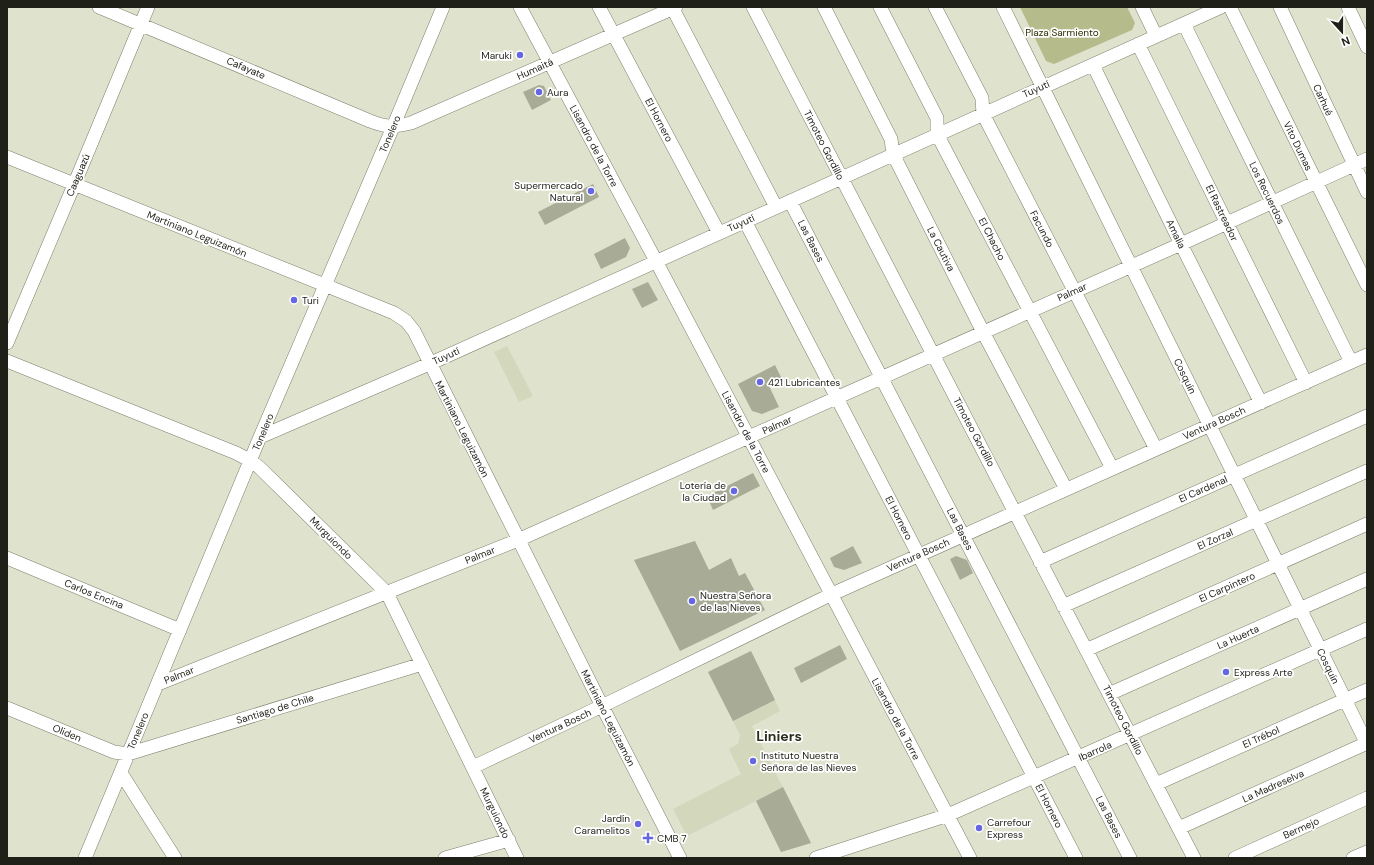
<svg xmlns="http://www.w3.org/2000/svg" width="1374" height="865" font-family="'DM Sans',sans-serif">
<rect width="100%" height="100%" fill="#dfe2cc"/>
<path fill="#d3d7bb" d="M507,346L533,396L519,402L494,352Z
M751,651L780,711L752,726L811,843L781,852L756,801L687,836L673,809L741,774L729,749L738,744L740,735L708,672Z"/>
<path fill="#b6bb8b" d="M1020,7H1127L1135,23L1132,30L1054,64L1046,61Z"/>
<path fill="#a8ab96" d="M539,85L544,86L551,100L532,110L523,92Z
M593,184L599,197L545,225L538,212Z
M625,238L630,248L626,257L601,269L594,254Z
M648,282L658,300L642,308L632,289Z
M775,365L782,379L769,386L779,407L762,414L752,411L738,384Z
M753,473L760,486L713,510L707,496Z
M695,541L709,570L731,558L739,576L745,573L765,610L680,651L634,560Z
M853,546L862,563L844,570L834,567L830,558Z
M956,556L967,560L973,573L960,580L950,559Z
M840,645L847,659L801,683L794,668Z
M751,651L775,700L733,721L708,672Z
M783,787L811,843L781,852L756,801Z"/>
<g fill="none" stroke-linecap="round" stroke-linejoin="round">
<g stroke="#7d806c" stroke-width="14">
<path id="minor" d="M99,7L370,121C388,128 393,127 411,123L676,7
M520,7L656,261L970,858
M599,7L719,233
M672,7L776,207
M753,7L1194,858
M824,7L891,139L893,154L983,332L1066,489
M880,7L937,118V134L1112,468
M935,7L982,98L983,114L1156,449
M1003,7L1367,744
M1142,7L1156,36
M1230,7L1367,285
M1280,7L1367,192
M1348,7L1367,47
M1184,24L1351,362
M1138,44L1306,383
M1093,65L1181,244L1261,403
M7,157L394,313L406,321L414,331L602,706L680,858
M790,201L1130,858
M745,221L1076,858
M7,343L74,185L148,7
M7,361L236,453L251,461L260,468L387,593L517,858
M260,437L429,364L1221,7
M7,558L180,630
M1040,562L1367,416
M1063,606L1367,471
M1086,650L1367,524
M158,684L518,540L1181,244L1367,159
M1109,694L1367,579
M7,708L114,752L128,754L422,664
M473,767L602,706L830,595L1367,355
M121,773L175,858
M1156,784L1367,690
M1179,828L1367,743
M85,858L260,437L393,127L443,7
M445,858L509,840
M816,858L948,815L1367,629
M1235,858L1367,798
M1353,858L1367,852"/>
</g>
<use href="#minor" stroke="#fff" stroke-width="13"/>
</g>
<g fill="#6667e0" stroke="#fff" stroke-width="1.5">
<circle cx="520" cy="55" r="4"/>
<circle cx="539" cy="92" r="4"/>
<circle cx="591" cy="191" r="4"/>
<circle cx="294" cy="300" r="4"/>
<circle cx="760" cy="382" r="4"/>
<circle cx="734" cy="491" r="4"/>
<circle cx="692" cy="601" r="4"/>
<circle cx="1226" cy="672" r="4"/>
<circle cx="753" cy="761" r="4"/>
<circle cx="638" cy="824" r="4"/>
<circle cx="979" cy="828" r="4"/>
<path d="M646 832h4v4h4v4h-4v4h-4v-4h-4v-4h4z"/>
</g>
<g text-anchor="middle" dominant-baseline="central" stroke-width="3.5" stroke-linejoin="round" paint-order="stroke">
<g font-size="10" fill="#2c2f00" stroke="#fff">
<text x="1062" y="32">Plaza Sarmiento</text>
</g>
<g font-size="10" fill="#1f2018" stroke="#fff" text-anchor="start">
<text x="512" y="55" text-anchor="end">Maruki</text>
<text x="547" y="92">Aura</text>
<text x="583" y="185" text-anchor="end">Supermercado<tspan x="583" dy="12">Natural</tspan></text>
<text x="302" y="300">Turi</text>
<text x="768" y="382">421 Lubricantes</text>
<text x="726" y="485" text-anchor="end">Lotería de<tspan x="726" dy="12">la Ciudad</tspan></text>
<text x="700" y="595">Nuestra Señora<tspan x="700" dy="12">de las Nieves</tspan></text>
<text x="1234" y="672">Express Arte</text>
<text x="761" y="755">Instituto Nuestra<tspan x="761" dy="12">Señora de las Nieves</tspan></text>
<text x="630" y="818" text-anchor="end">Jardín<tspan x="630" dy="12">Caramelitos</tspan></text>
<text x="987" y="822">Carrefour<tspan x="987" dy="12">Express</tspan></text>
<text x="657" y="838">CMB 7</text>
</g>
<g font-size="10" fill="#1f2018" stroke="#fff">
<text transform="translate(246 68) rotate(23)">Cafayate</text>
<text transform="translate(535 69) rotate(-24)">Humaitá</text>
<text transform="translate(1036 89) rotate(-24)">Tuyutí</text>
<text transform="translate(1323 100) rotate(65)">Carhué</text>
<text transform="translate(659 120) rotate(62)">El Hornero</text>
<text transform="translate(390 134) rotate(-67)">Tonelero</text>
<text transform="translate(824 145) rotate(63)">Timoteo Gordillo</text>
<text transform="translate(594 146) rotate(62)">Lisandro de la Torre</text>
<text transform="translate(1298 146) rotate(64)">Vito Dumas</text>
<text transform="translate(78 175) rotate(-67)">Caaguazú</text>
<text transform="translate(1267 193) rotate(64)">Los Recuerdos</text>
<text transform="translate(1222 213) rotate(64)">El Rastreador</text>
<text transform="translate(741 223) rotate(-24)">Tuyutí</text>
<text transform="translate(1042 229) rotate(63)">Facundo</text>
<text transform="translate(197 234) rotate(22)">Martiniano Leguizamón</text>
<text transform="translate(1176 234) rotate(64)">Amalia</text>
<text transform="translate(992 239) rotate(63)">El Chacho</text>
<text transform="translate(811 241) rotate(63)">Las Bases</text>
<text transform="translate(941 249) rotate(63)">La Cautiva</text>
<text transform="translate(1072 292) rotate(-24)">Palmar</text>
<text transform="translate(446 356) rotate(-24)">Tuyutí</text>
<text transform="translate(1185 376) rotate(64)">Cosquín</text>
<text transform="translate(1214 423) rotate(-24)">Ventura Bosch</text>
<text transform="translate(777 425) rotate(-24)">Palmar</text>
<text transform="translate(462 429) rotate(63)">Martiniano Leguizamón</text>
<text transform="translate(263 432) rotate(-67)">Tonelero</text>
<text transform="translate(746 432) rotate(62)">Lisandro de la Torre</text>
<text transform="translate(974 432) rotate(62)">Timoteo Gordillo</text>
<text transform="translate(1203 489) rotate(-24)">El Cardenal</text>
<text transform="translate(899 518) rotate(63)">El Hornero</text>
<text transform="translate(960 529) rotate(63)">Las Bases</text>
<text transform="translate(331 538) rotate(45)">Murguiondo</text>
<text transform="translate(1215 539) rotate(-24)">El Zorzal</text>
<text transform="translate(480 555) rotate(-22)">Palmar</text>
<text transform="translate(918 555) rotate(-24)">Ventura Bosch</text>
<text transform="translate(1227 587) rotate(-24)">El Carpintero</text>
<text transform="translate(94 594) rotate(22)">Carlos Encina</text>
<text transform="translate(1238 637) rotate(-24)">La Huerta</text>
<text transform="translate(1328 666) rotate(64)">Cosquín</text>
<text transform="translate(179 675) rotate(-22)">Palmar</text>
<text transform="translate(275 709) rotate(-17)">Santiago de Chile</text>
<text transform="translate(608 718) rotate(63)">Martiniano Leguizamón</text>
<text transform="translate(896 719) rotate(62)">Lisandro de la Torre</text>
<text transform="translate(1123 720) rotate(63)">Timoteo Gordillo</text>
<text transform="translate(560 726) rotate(-25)">Ventura Bosch</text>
<text transform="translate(138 731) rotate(-67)">Tonelero</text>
<text transform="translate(67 733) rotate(22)">Oliden</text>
<text transform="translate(1261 737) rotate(-24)">El Trébol</text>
<text transform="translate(1095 751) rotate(-24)">Ibarrola</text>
<text transform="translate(1273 786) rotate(-24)">La Madreselva</text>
<text transform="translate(1049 806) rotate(63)">El Hornero</text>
<text transform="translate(495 813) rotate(64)">Murguiondo</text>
<text transform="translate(1109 817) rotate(63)">Las Bases</text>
<text transform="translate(1301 828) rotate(-24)">Bermejo</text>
</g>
<g font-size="14" font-weight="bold" fill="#2d2f1d" stroke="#fff">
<text x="779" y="736">Liniers</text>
</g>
</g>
<rect width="1374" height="865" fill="none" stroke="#1f2018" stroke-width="16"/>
<g transform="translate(1342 32) rotate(159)" stroke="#ffffff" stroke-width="3" paint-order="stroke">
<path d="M0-3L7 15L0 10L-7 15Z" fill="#1f2018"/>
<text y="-6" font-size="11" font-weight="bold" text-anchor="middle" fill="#1f2018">N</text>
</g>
</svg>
